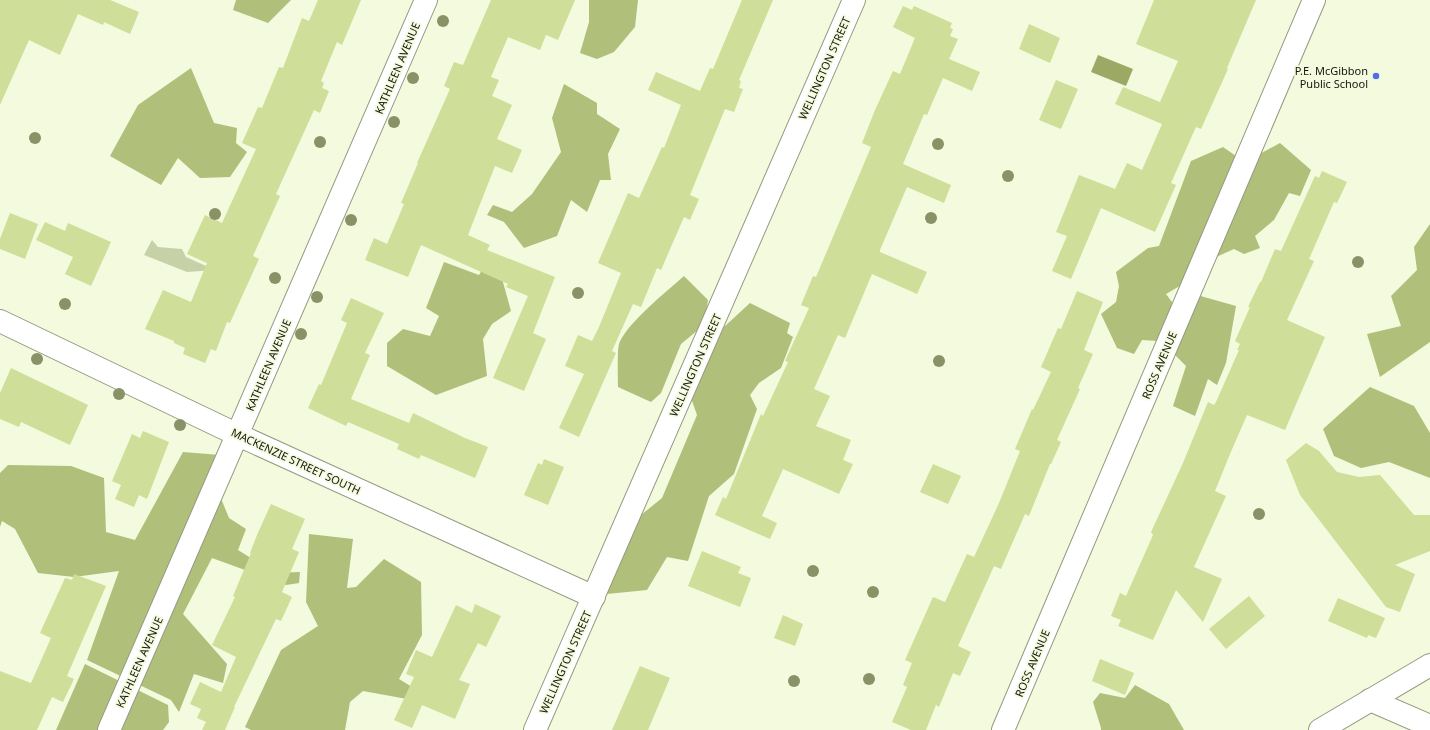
<svg xmlns="http://www.w3.org/2000/svg" width="1430" height="730" font-family="'Noto Sans',sans-serif">
<rect width="100%" height="100%" fill="#f3fade"/>
<path fill="#c7d1a8" d="M152,240L158,247L182,249L186,257L215,270L187,272L144,255Z"/>
<path fill="#b0bf7a" d="M236,0H291L268,23L233,10Z
M589,0H638L635,27L614,52L597,59L580,53L589,22Z
M191,68L214,123L237,128L236,143L247,152L230,177L200,178L178,158L161,185L110,156L138,105Z
M564,84L597,103V114L620,129L608,154L611,180H600L587,212L571,200L557,236L524,248L504,222L487,215L493,205L512,212L532,194L561,152L552,118Z
M1280,143L1311,170L1300,196L1289,193L1274,220L1255,236L1260,248L1244,254L1234,249L1214,258L1258,155Z
M1223,147L1236,156L1190,280L1166,294L1183,317L1172,342L1142,340L1134,354L1117,348L1101,314L1116,302L1119,286L1116,272L1148,248L1159,246L1191,161Z
M1430,224V342L1380,377L1367,334L1401,326L1391,296L1417,270L1414,247Z
M444,262L479,275L485,265L501,275L511,311L492,324L483,339L487,376L436,395L387,366V343L403,329L430,336L439,316L426,308Z
M684,276L708,300L704,325L681,344L661,393L651,402L618,387C618,378 617,351 619,344C626,324 667,291 684,276Z
M1197,295L1236,306L1226,363L1217,385L1208,379L1195,416L1173,406L1186,366L1170,350Z
M750,303L790,323L787,333L793,337L781,368L759,383L750,395L757,409L734,474L709,496L688,561L667,557L647,590L607,594L609,580L641,515L662,498L697,415L691,398L724,327Z
M1370,387L1414,406L1430,433V478L1389,462L1361,468L1334,456L1323,429Z
M183,452L220,455L215,484L229,518L246,529L238,550L275,573L300,572L299,583L286,585L212,558L183,614L227,664L223,683L194,674L179,712L171,700L87,660L119,571L74,577L38,573L15,529L2,521L0,527V473L8,465L71,466L104,478L106,532L135,540Z
M309,534L353,539L347,588L356,587L384,559L421,582L422,635L399,679L412,687L407,699L363,691L350,702L345,730H251L245,727L281,650L318,626L306,602Z
M85,664L168,705L169,722L163,730H56Z
M1135,685L1169,704L1184,730H1101V728L1093,702L1100,693L1125,698Z"/>
<path fill="#9ba965" d="M1098,55L1133,69L1126,86L1091,72Z"/>
<path fill="#cfde98" d="M0,0H110L139,12L130,34L104,22L103,25L78,14L60,55L29,40L0,105Z
M318,0H361L342,45L337,42L321,81L324,83L322,88L329,91L320,113L314,110L276,194L280,196L253,256L259,259L230,323L227,322L216,351L211,349L205,363L183,354L185,348L174,343V341L145,329L163,290L191,302L207,263L187,254L205,215L222,223L256,149L242,143L258,107L262,108L279,67L283,68L302,18L309,21Z
M491,0H575L558,40L546,35L540,50L508,37L491,77L499,80L492,96L512,105L497,139L522,150L512,173L495,166L468,235L490,245L487,250L555,277L533,333L546,339L524,391L493,378L528,296L506,287L508,284L421,245L408,277L365,260L374,238L387,244L404,204L401,203L418,163H417L450,89L444,86L454,62L463,65Z
M742,0H773L739,80L741,81L739,88L743,89L734,112L725,109L690,195L699,199L690,220L684,217L661,270L657,268L641,307L633,304L612,351L616,353L579,437L559,428L584,374L565,366L578,335L592,341L599,327L621,273L598,263L628,193L639,198L662,147L664,148L681,105L648,90L656,72L700,91L710,68L713,69Z
M1154,0H1256L1227,68L1228,69L1201,129L1196,127L1171,183L1176,185L1155,232L1101,208L1071,279L1052,271L1067,236L1056,232L1079,175L1115,189L1127,163L1142,170L1162,124L1115,104L1123,87L1160,102L1178,61L1136,44Z
M903,6L912,10L914,6L952,23L950,28L953,29L950,36L958,39L949,59L980,72L972,91L943,78L927,115L924,114L903,164L951,185L944,203L907,187L880,250V252L927,272L917,294L872,274L845,338L838,335L814,389L830,396L816,426L851,440L843,460L853,464L839,494L783,469L762,516L777,523L770,539L715,515L723,497L726,499L761,414L763,416L788,362L785,361L809,308L801,305L813,276L816,277L871,147L862,143L875,110L893,71L900,74L915,38L893,27Z
M1029,24L1060,38L1050,63L1019,49Z
M1056,80L1078,89L1061,129L1039,120Z
M1322,171L1347,182L1337,203L1334,202L1309,259L1314,261L1287,320L1325,337L1285,430L1247,415L1230,454L1215,491L1226,496L1194,567L1222,579L1203,622L1176,590L1153,640L1118,626L1121,620L1111,616L1120,593L1126,596L1153,535L1151,532L1183,463L1208,402L1214,405L1216,402L1239,350H1237L1240,344L1235,341L1250,307H1248L1260,282H1261L1275,249L1281,251L1315,176L1319,178Z
M10,213L38,224L25,259L0,249V239Z
M45,222L65,231L68,223L111,242L91,286L65,274L73,257L36,240Z
M1077,291L1103,302L1084,350L1093,354L1078,388L1080,389L1057,440L1061,442L1051,464H1050L1029,516L1025,514L1001,569L994,566L958,646L971,652L960,676L953,673L939,707L936,705L926,730H911L892,722L907,687L903,685L912,663L905,660L933,597L945,602L967,554L974,557L999,503L1020,451L1015,449L1032,409L1033,410L1051,372L1041,367L1058,328L1061,329Z
M351,298L384,313L365,353L370,355L351,399L409,423L413,413L465,438L488,447L475,478L421,455L419,459L397,449L399,444L348,422L346,426L308,408L319,384L321,385L347,323L341,320Z
M11,368L88,405L70,445L21,422L19,427L0,419V393Z
M143,431L169,442L147,499L139,495L134,507L115,499L121,485L112,481L132,434L140,438Z
M1306,443L1319,451L1337,472L1359,477L1380,475L1414,515H1430V551L1395,565L1415,574L1400,612L1386,607L1300,495L1286,460Z
M544,459L564,467L548,505L524,495L538,463L542,465Z
M933,464L961,476L948,504L920,492Z
M271,504L305,519L292,549L299,552L282,592L292,597L281,621L276,619L234,707H235L225,730H202L206,722L197,718L201,709L190,704L200,682L221,692L236,657L212,645L235,597L233,596L251,553H250L257,535Z
M702,551L741,567L738,573L751,578L740,607L688,586Z
M74,574L106,586L67,676L74,679L63,702L52,697L37,730H0V671L31,683L51,638L40,633L65,578L72,580Z
M1249,596L1265,616L1226,649L1209,629Z
M1338,598L1385,618L1376,638L1368,635L1367,638L1328,621Z
M475,604L501,616L486,647L478,643L459,680L470,684L455,719L422,705L412,728L394,720L414,677L406,674L416,650L432,657L456,605L472,613Z
M783,615L803,624L795,646L774,638Z
M1100,659L1134,673L1125,695L1092,681Z
M640,666L670,678L648,730H612Z"/>
<g fill="none" stroke-linecap="round" stroke-linejoin="round">
<g stroke="#949a81" stroke-width="24">
<path id="street" d="M0,321L238,435L594,597
M1370,700L1430,726
M109,730L426,0
M1003,730L1314,0"/>
</g>
<g stroke="#949a81" stroke-width="24">
<path id="secondary" d="M535,730L854,0
M1320,730L1430,665"/>
</g>
<use href="#street" stroke="#fff" stroke-width="22"/>
<use href="#secondary" stroke="#fff" stroke-width="22"/>
</g>
<g fill="#899167">
<circle cx="443" cy="21" r="6"/>
<circle cx="413" cy="78" r="6"/>
<circle cx="394" cy="122" r="6"/>
<circle cx="35" cy="138" r="6"/>
<circle cx="320" cy="142" r="6"/>
<circle cx="938" cy="144" r="6"/>
<circle cx="1008" cy="176" r="6"/>
<circle cx="215" cy="214" r="6"/>
<circle cx="931" cy="218" r="6"/>
<circle cx="351" cy="220" r="6"/>
<circle cx="1358" cy="262" r="6"/>
<circle cx="275" cy="278" r="6"/>
<circle cx="578" cy="293" r="6"/>
<circle cx="317" cy="297" r="6"/>
<circle cx="65" cy="304" r="6"/>
<circle cx="301" cy="334" r="6"/>
<circle cx="37" cy="359" r="6"/>
<circle cx="939" cy="361" r="6"/>
<circle cx="119" cy="394" r="6"/>
<circle cx="180" cy="425" r="6"/>
<circle cx="1259" cy="514" r="6"/>
<circle cx="813" cy="571" r="6"/>
<circle cx="873" cy="592" r="6"/>
<circle cx="869" cy="679" r="6"/>
<circle cx="794" cy="681" r="6"/>
</g>
<circle fill="#4f6fe3" stroke="#f3fade" stroke-width="1.5" cx="1376" cy="76" r="4"/>
<g text-anchor="middle" dominant-baseline="central" stroke-width="3.5" stroke-linejoin="round" paint-order="stroke">
<g font-size="11" fill="#14160d" stroke="#f3fade">
<text transform="translate(397 68) rotate(-67)">KATHLEEN AVENUE</text>
<text transform="translate(824 68) rotate(-66)">WELLINGTON STREET</text>
<text transform="translate(268 365) rotate(-67)">KATHLEEN AVENUE</text>
<text transform="translate(695 365) rotate(-66)">WELLINGTON STREET</text>
<text transform="translate(1159 365) rotate(-67)">ROSS AVENUE</text>
<text transform="translate(296 461) rotate(25)">MACKENZIE STREET SOUTH</text>
<text transform="translate(139 662) rotate(-66)">KATHLEEN AVENUE</text>
<text transform="translate(565 662) rotate(-66)">WELLINGTON STREET</text>
<text transform="translate(1032 663) rotate(-67)">ROSS AVENUE</text>
</g>
<g font-size="11" fill="#14160d" stroke="#f3fade" text-anchor="end">
<text x="1368" y="70">P.E. McGibbon<tspan x="1368" dy="13">Public School</tspan></text>
</g>
</g>
</svg>
